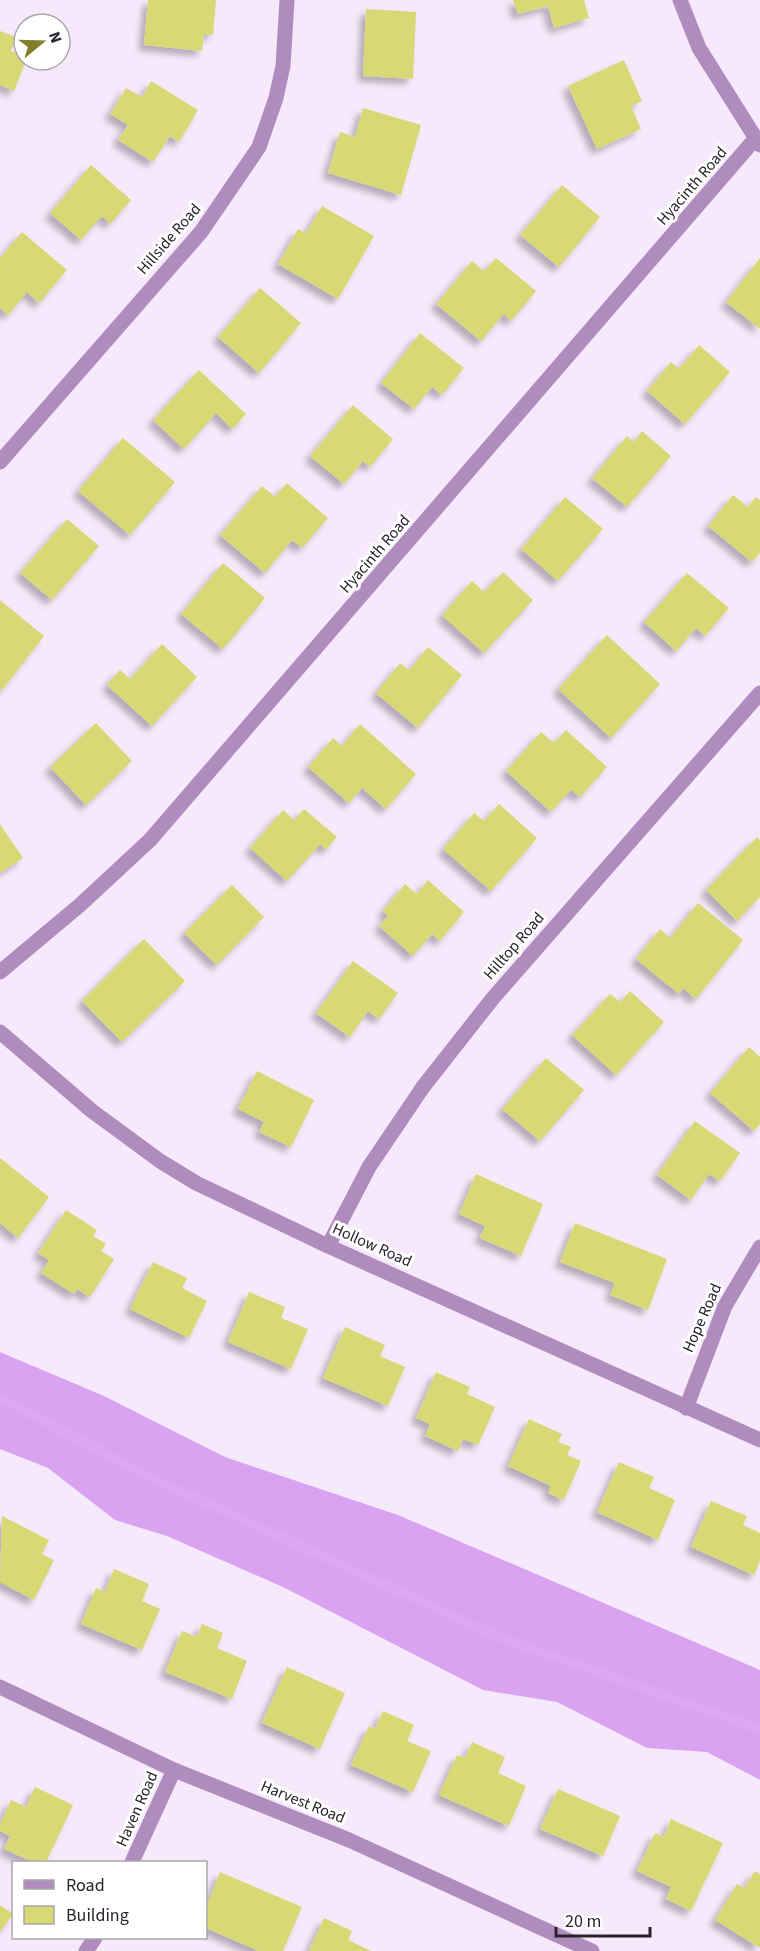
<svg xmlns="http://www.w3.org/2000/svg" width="760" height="1951" font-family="'Source Sans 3',sans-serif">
<defs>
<filter id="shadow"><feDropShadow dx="-5.5" dy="5.5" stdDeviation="3" flood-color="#0004"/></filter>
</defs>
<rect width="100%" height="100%" fill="#f6e9fb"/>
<path fill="#daa3f1" d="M0,1352L104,1396L225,1457L398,1515L760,1670V1780L707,1752L647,1748L557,1702L483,1690L283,1587L167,1536L115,1520L48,1468L0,1449Z"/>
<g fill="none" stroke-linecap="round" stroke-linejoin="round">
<path stroke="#dea7f5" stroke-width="9" d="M0,1398L152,1478L499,1637L760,1729"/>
</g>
<path fill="#d8d875" filter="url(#shadow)" d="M148,0H216L213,35L204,34L202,51L144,45Z
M513,0H584L589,18L554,28L548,6L518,14Z
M366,9L416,12L413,79L363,76Z
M0,31L16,37L11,51L24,56L26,60L14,91L0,85Z
M624,60L642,101L631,106L641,129L597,149L568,86Z
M151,81L198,110L179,142L170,136L153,162L118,140L128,125L110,114L126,88L142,97Z
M363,108L421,125L401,195L328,173L340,132L355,137Z
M91,165L131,200L110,224L102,216L81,240L50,213Z
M562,185L600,217L559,267L520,235Z
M322,206L374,236L338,299L278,264L298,229L306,233Z
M22,232L67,270L39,303L27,292L8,315L0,308V258Z
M496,258L536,291L511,321L504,314L481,341L436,304L472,261L484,271Z
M760,258V329L726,302Z
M260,288L301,323L259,373L218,337Z
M420,333L464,368L442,395L432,387L414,409L381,383Z
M699,345L730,372L685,424L647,391L671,362L679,369Z
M199,370L246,414L232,429L216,413L184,449L153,420Z
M353,405L393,439L370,467L363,461L344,484L310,456Z
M642,431L671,456L627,507L592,478L627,436L634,442Z
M123,438L175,482L130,535L78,491Z
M287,483L328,518L302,548L292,540L265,573L220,535L262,486L275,497Z
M733,495L748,507L756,497L760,500V553L752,562L708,526Z
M565,497L603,529L558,581L521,549Z
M67,519L99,546L52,600L20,573Z
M223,563L265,598L223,649L181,614Z
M503,572L533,600L484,653L442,615L472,581L484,592Z
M687,573L729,608L705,636L696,628L676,651L644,622Z
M0,600L44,636L2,690L0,689Z
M607,635L660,684L611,738L558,689Z
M162,644L197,677L152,726L107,685L120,670L130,679Z
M428,647L462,675L418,728L376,693L400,663L409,670Z
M96,723L132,761L86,805L50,767Z
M360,724L416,774L386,809L362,788L349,803L308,767L333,738L342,746Z
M566,730L607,767L580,797L571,790L551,812L506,771L541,732L554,743Z
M499,804L537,838L491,891L443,849L474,813L484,821Z
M304,809L337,837L326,850L320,844L287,881L250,848L283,810L294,820Z
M0,824L23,858L0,873Z
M757,837L760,840V897L737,921L706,890Z
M428,880L464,912L440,941L432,934L413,956L379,926L388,916L383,911L405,884L417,894Z
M232,885L264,917L217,965L184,933Z
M698,903L743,940L696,999L683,988L679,994L636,959L660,929L670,938Z
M144,939L185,981L122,1042L82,1001Z
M353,961L398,993L379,1019L368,1011L350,1037L316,1013Z
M630,991L664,1022L616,1075L572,1035L610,994L620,1002Z
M749,1047L760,1057V1124L754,1131L710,1093Z
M546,1058L584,1090L540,1141L502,1109Z
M257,1071L314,1100L291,1147L259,1132L264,1122L238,1109Z
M695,1121L740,1153L720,1181L709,1174L691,1200L657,1175Z
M0,1158L49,1197L18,1238L0,1223Z
M476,1174L543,1204L521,1256L480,1238L485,1226L459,1214Z
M66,1210L97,1230L93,1236L106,1244L101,1251L114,1259L90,1297L77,1289L74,1294L41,1273L49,1260L38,1253Z
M575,1223L667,1259L648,1310L610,1295L615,1283L560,1262Z
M153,1262L187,1278L182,1288L207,1301L189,1338L130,1309Z
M249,1292L285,1307L281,1318L308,1329L291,1369L228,1342Z
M345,1327L385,1345L380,1356L405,1367L388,1406L323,1378Z
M436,1372L470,1387L467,1394L495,1407L478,1445L463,1439L458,1451L425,1436L430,1424L416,1418Z
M529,1419L562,1434L558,1442L571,1447L567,1455L581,1461L564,1500L548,1493L551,1486L508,1466Z
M619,1462L654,1477L649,1488L675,1500L658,1540L597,1512Z
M711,1501L747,1516L743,1525L760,1533V1561L754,1575L691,1547Z
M2,1516L49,1540L42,1554L54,1560L34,1600L0,1582Z
M114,1569L149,1584L142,1601L160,1609L142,1650L81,1624L96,1588L105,1592Z
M202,1624L223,1633L217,1648L247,1661L232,1699L165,1672L182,1631L197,1637Z
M287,1667L345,1693L320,1749L262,1723Z
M383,1711L414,1725L407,1741L431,1751L413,1792L351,1765L369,1726L375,1729Z
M472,1742L505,1757L498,1773L526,1786L509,1826L439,1795L457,1755L465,1758Z
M35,1787L73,1805L46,1862H33L4,1849L10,1836L0,1831V1824L11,1800L26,1807Z
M558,1789L620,1816L603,1856L540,1829Z
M671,1819L723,1843L691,1911L666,1899L671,1887L637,1871L655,1833L664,1837Z
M755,1871L760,1874V1948L715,1920L737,1884L744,1888Z
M220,1872L302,1907L283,1951H259L206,1928V1908Z
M0,1905L13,1914L0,1932Z
M324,1918L352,1931L348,1940L371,1951H309Z"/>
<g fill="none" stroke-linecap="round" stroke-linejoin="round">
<path stroke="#b08cbe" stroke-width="15" d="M680,0L699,48L760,145
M0,462L201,232L259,147L276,98L283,66L287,0
M0,972L80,905L150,840L755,139
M0,1032L92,1111L160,1161L196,1183L328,1246L760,1440
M328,1246L369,1167L423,1087L493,998L760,693
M686,1408L725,1306L760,1247
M0,1687L174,1770L349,1840L592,1951
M132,1862L174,1770
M86,1951L95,1938"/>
</g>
<g text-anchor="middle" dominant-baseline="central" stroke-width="6" stroke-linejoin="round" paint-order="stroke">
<g font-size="16" fill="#2a222d" stroke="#fff">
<text transform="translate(692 186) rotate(-49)">Hyacinth Road</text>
<text transform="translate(169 239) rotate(-49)">Hillside Road</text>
<text transform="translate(375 554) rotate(-49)">Hyacinth Road</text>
<text transform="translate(514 946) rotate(-49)">Hilltop Road</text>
<text transform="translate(372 1245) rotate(24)">Hollow Road</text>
<text transform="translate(702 1318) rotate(-66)">Hope Road</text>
<text transform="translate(303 1802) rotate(22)">Harvest Road</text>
<text transform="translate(137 1809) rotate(-66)">Haven Road</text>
</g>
</g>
<rect x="12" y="1861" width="195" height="78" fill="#ffffff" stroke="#aaa7ab" stroke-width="1.5"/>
<rect x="24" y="1880" width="30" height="9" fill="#b08cbe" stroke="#aaa7ab" stroke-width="1.5"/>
<text x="66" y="1891" font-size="18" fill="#2a222d">Road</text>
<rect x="24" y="1906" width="30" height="18" fill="#d8d875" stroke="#aaa7ab" stroke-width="1.5"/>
<text x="66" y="1921" font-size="18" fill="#2a222d">Building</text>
<g transform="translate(42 42) rotate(71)"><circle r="28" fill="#ffffff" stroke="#aaa7ab" stroke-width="1.5"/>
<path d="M0-4.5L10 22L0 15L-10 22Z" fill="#818028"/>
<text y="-9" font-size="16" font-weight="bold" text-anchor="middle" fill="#2a222d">N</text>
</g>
<path d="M556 1927v9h94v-9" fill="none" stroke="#2a222d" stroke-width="3"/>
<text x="565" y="1927" font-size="18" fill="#2a222d" stroke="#ffffff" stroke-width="4.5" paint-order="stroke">20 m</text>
</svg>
